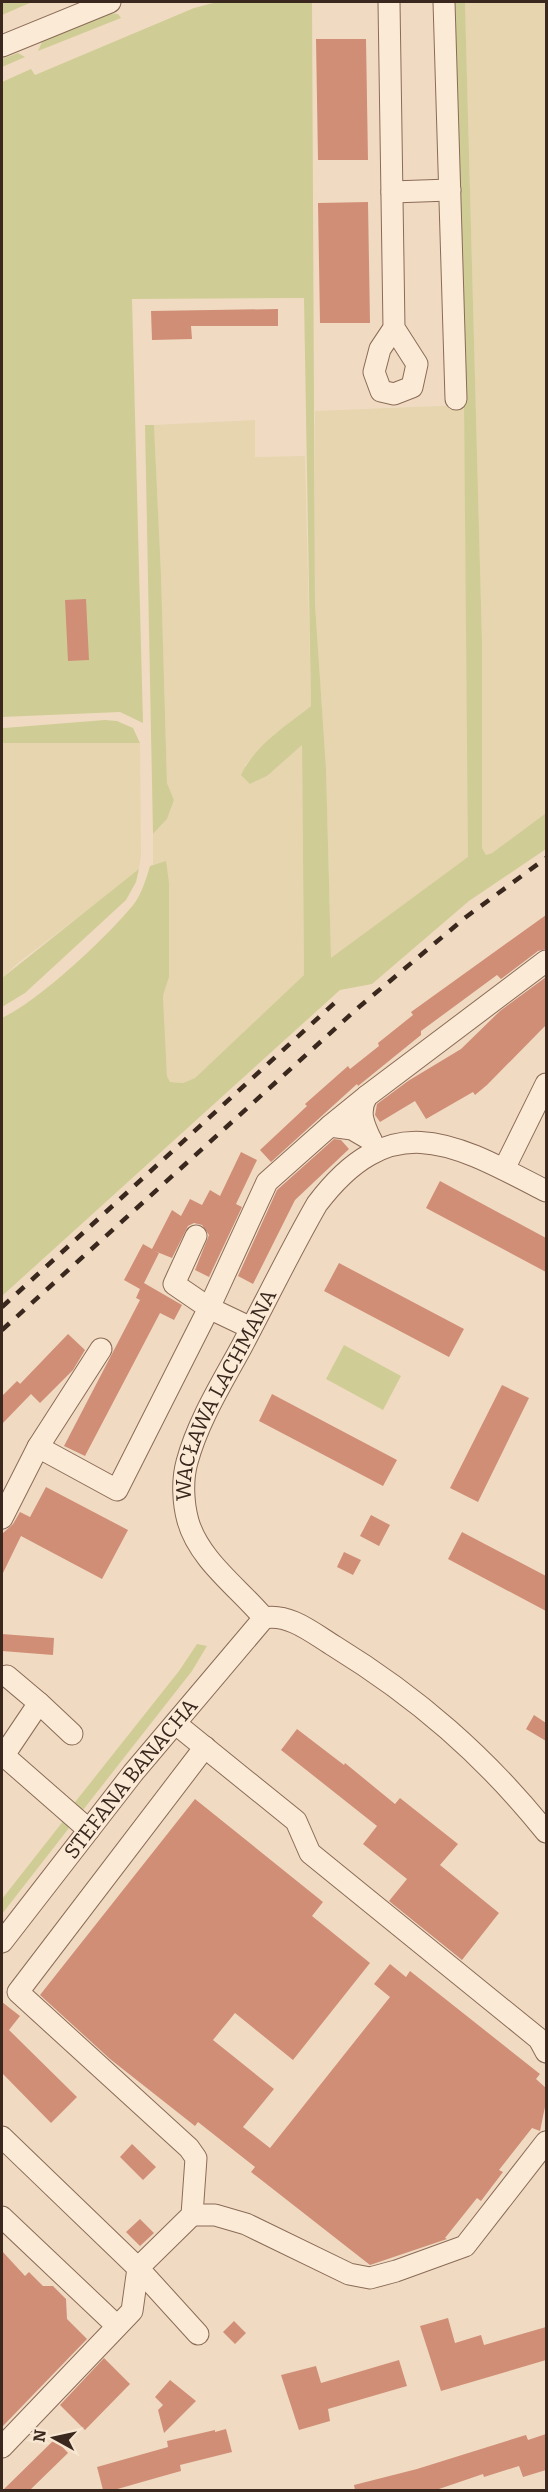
<svg xmlns="http://www.w3.org/2000/svg" width="548" height="2492" font-family="Bitter,serif">
<rect width="100%" height="100%" fill="#f0dbc2"/>
<path fill="#e6d5af" d="M465,2H546V813L492,853L486,855L482,848V641Z
M464,405L469,857L331,959L326,768L315,604V411Z
M255,420V457L305,456L311,706L273,736L245,765L250,784L267,776L302,744L304,975L195,1078L183,1083L170,1082L167,1076L163,996L169,977L165,862L153,865V834L167,819L174,800L167,783L161,574L154,425Z
M2,743H140L141,855L139,869L125,882L19,962L2,978Z"/>
<path fill="#cfcd95" d="M2,2H32L2,15Z
M217,2H312L315,604L326,768L331,958L468,857L464,405L454,2H465L482,641V848L486,855L492,853L546,813V849L469,901L372,984L340,990L2,1296V1018C39,1001 108,936 134,904C142,893 146,879 150,866L166,861L169,883V977L163,996L167,1076L170,1082L183,1083L195,1078L304,975L302,745L267,776L250,784L241,775C254,746 287,725 311,706L304,298L132,299L143,723L120,712L2,717V82L31,69L35,75L194,8Z
M109,13L118,14L121,18L38,51L42,42Z
M18,53L25,57L2,67V59Z
M145,425H154L161,574L167,783L174,800L167,819L153,834Z
M105,720L117,721L133,728L140,743H2V728H4Z
M139,869L136,882L126,900L25,993L2,1007V978Z
M344,1345L401,1376L383,1410L326,1379Z
M197,1644L207,1646L192,1671L83,1810L72,1806L179,1671Z
M64,1820L69,1828L2,1914V1899Z"/>
<path fill="#d08e76" d="M316,39H366L368,160H318Z
M368,202L370,323H320L318,203Z
M278,309V326H191L192,339L152,340L151,311Z
M86,599L89,660L68,661L65,600Z
M546,915V949L538,951L501,979L497,975L421,1031V1035L358,1086L357,1084L271,1162L260,1150L307,1106L305,1104L348,1066L350,1069L379,1046L378,1043L413,1015L411,1012Z
M546,977V1025L487,1085L475,1095L473,1092L426,1119L415,1101L380,1122L375,1115L377,1104L408,1081L461,1049L500,1011Z
M334,1139L341,1140L349,1149L295,1200L253,1284L238,1276L277,1190Z
M241,1152L257,1160L236,1204L242,1207L209,1277L195,1270L209,1235L202,1225L194,1223L188,1226L172,1258L152,1250L159,1253L144,1283L182,1305L174,1320L160,1313L85,1456L64,1446L140,1300L136,1298L140,1289L124,1280L143,1244L152,1249L172,1210L181,1216L190,1199L202,1205L210,1190L220,1196Z
M440,1181L546,1238V1272L426,1208Z
M339,1263L464,1329L449,1357L324,1291Z
M68,1334L85,1350L73,1370L40,1403L31,1394L2,1424V1396L17,1381L28,1391L20,1384Z
M502,1385L529,1398L478,1502L450,1488Z
M272,1394L397,1460L383,1486L259,1421Z
M46,1487L128,1530L102,1579L21,1536L2,1575V1534L13,1524L20,1512L30,1517Z
M371,1515L390,1525L379,1546L360,1536Z
M462,1532L546,1576V1611L448,1559Z
M344,1552L361,1560L353,1575L337,1567Z
M2,1634L54,1638L53,1655L2,1651Z
M534,1715L546,1723V1741L526,1729Z
M297,1729L344,1765L345,1763L395,1804L400,1798L458,1844L440,1865L499,1913L462,1960L389,1901L407,1879L363,1844L377,1826L281,1750Z
M195,1799L323,1902L312,1916L370,1963L293,2060L235,2013L213,2040L274,2089L243,2127L270,2148L390,1997L374,1984L390,1964L406,1977L410,1971L540,2074L536,2079L546,2088V2102L540,2131L532,2128L499,2170L503,2172L481,2201L477,2198L445,2238L447,2239L370,2265L251,2172L255,2167L198,2122L195,2126L110,2059L40,1995Z
M2,2002L20,2016L9,2030L77,2097L51,2123L2,2073Z
M132,2144L156,2167L143,2180L120,2157Z
M140,2219L154,2233L140,2246L126,2232Z
M2,2251L25,2276L29,2272L43,2286H53L66,2299L67,2319L87,2339L2,2427Z
M448,2318L455,2343L481,2335L484,2345L546,2327V2360L441,2391L420,2326Z
M234,2321L246,2333L235,2344L223,2332Z
M104,2358L130,2384L85,2430L60,2405Z
M399,2360L407,2386L328,2409L330,2421L299,2430L281,2375L316,2366L321,2383Z
M170,2380L196,2401L164,2433L158,2410L163,2405L155,2397Z
M226,2429L232,2452L180,2465L181,2471L156,2478L114,2490H103L97,2467L168,2447L167,2441L215,2430V2432Z
M546,2434V2470L523,2477L519,2466L484,2477L483,2474L436,2490H355L354,2485L417,2469L526,2435L528,2440Z
M55,2439L68,2453L30,2490H3Z"/>
<g fill="none" stroke-linecap="round" stroke-linejoin="round">
<g stroke="#8b6b58" stroke-width="23">
<g id="minor">
<path d="M389,2L394,328L417,364L412,387L394,394L381,391L374,372L380,349L394,328"/>
<path d="M444,2L456,399"/>
<path d="M2,46L110,2"/>
<path d="M392,192L450,190"/>
<path d="M367,1096L330,1126L352,1129L371,1140"/>
<path d="M376,1151C368,1132 355,1115 367,1096L546,961"/>
<path d="M504,1169L546,1084"/>
<path d="M251,1328L209,1308L267,1182L330,1126"/>
<path d="M38,1447L101,1349"/>
<path d="M2,1518L38,1447L117,1490L209,1308L174,1284L196,1236"/>
<path id="s1" d="M264,1618C239,1588 199,1560 188,1521C183,1503 182,1480 187,1462C198,1421 222,1383 242,1346C267,1299 290,1251 317,1204C392,1105 455,1144 546,1191"/>
<path d="M7,1676L39,1703"/>
<path d="M176,1724L296,1821L310,1853L539,2039L546,2052"/>
<path d="M2,1754L89,1830"/>
<path d="M4,1755L39,1703L72,1734"/>
<path id="s2" d="M2,1942L133,1773L264,1618C289,1613 313,1633 334,1646C417,1697 485,1756 546,1832"/>
<path d="M2,2137L138,2268L198,2334"/>
<path d="M192,2215H215L246,2224L349,2274L370,2278L396,2271L465,2246L546,2142"/>
<path d="M2,2217L117,2326"/>
<path d="M2,2447L132,2311L138,2268L192,2215L196,2158L189,2148L18,1992L205,1747"/>
</g>
</g>
<use href="#minor" stroke="#faead6" stroke-width="21"/>
<path stroke="#3a271d" stroke-width="4.5" stroke-dasharray="10 10" stroke-linecap="butt" d="M2,1307L341,997
M2,1330L359,1007L466,917L546,858"/>
</g>
<g text-anchor="middle" dominant-baseline="central" stroke-width="4.5" stroke-linejoin="round" paint-order="stroke">
<g font-size="21" fill="#3a271d" stroke="#f7e7d2">
<text stroke="none"><textPath href="#s1" startOffset="260">WACŁAWA LACHMANA</textPath></text>
<text stroke="none"><textPath href="#s2" startOffset="208">STEFANA BANACHA</textPath></text>
</g>
</g>
<rect width="548" height="2492" fill="none" stroke="#3a271d" stroke-width="6"/>
<g transform="translate(54 2438) rotate(278)" stroke="#f7e7d2" stroke-width="4.5" paint-order="stroke">
<path d="M0-4.5L10 22L0 15L-10 22Z" fill="#3a271d"/>
<text y="-9" font-size="16" font-weight="bold" text-anchor="middle" fill="#3a271d">N</text>
</g>
</svg>
